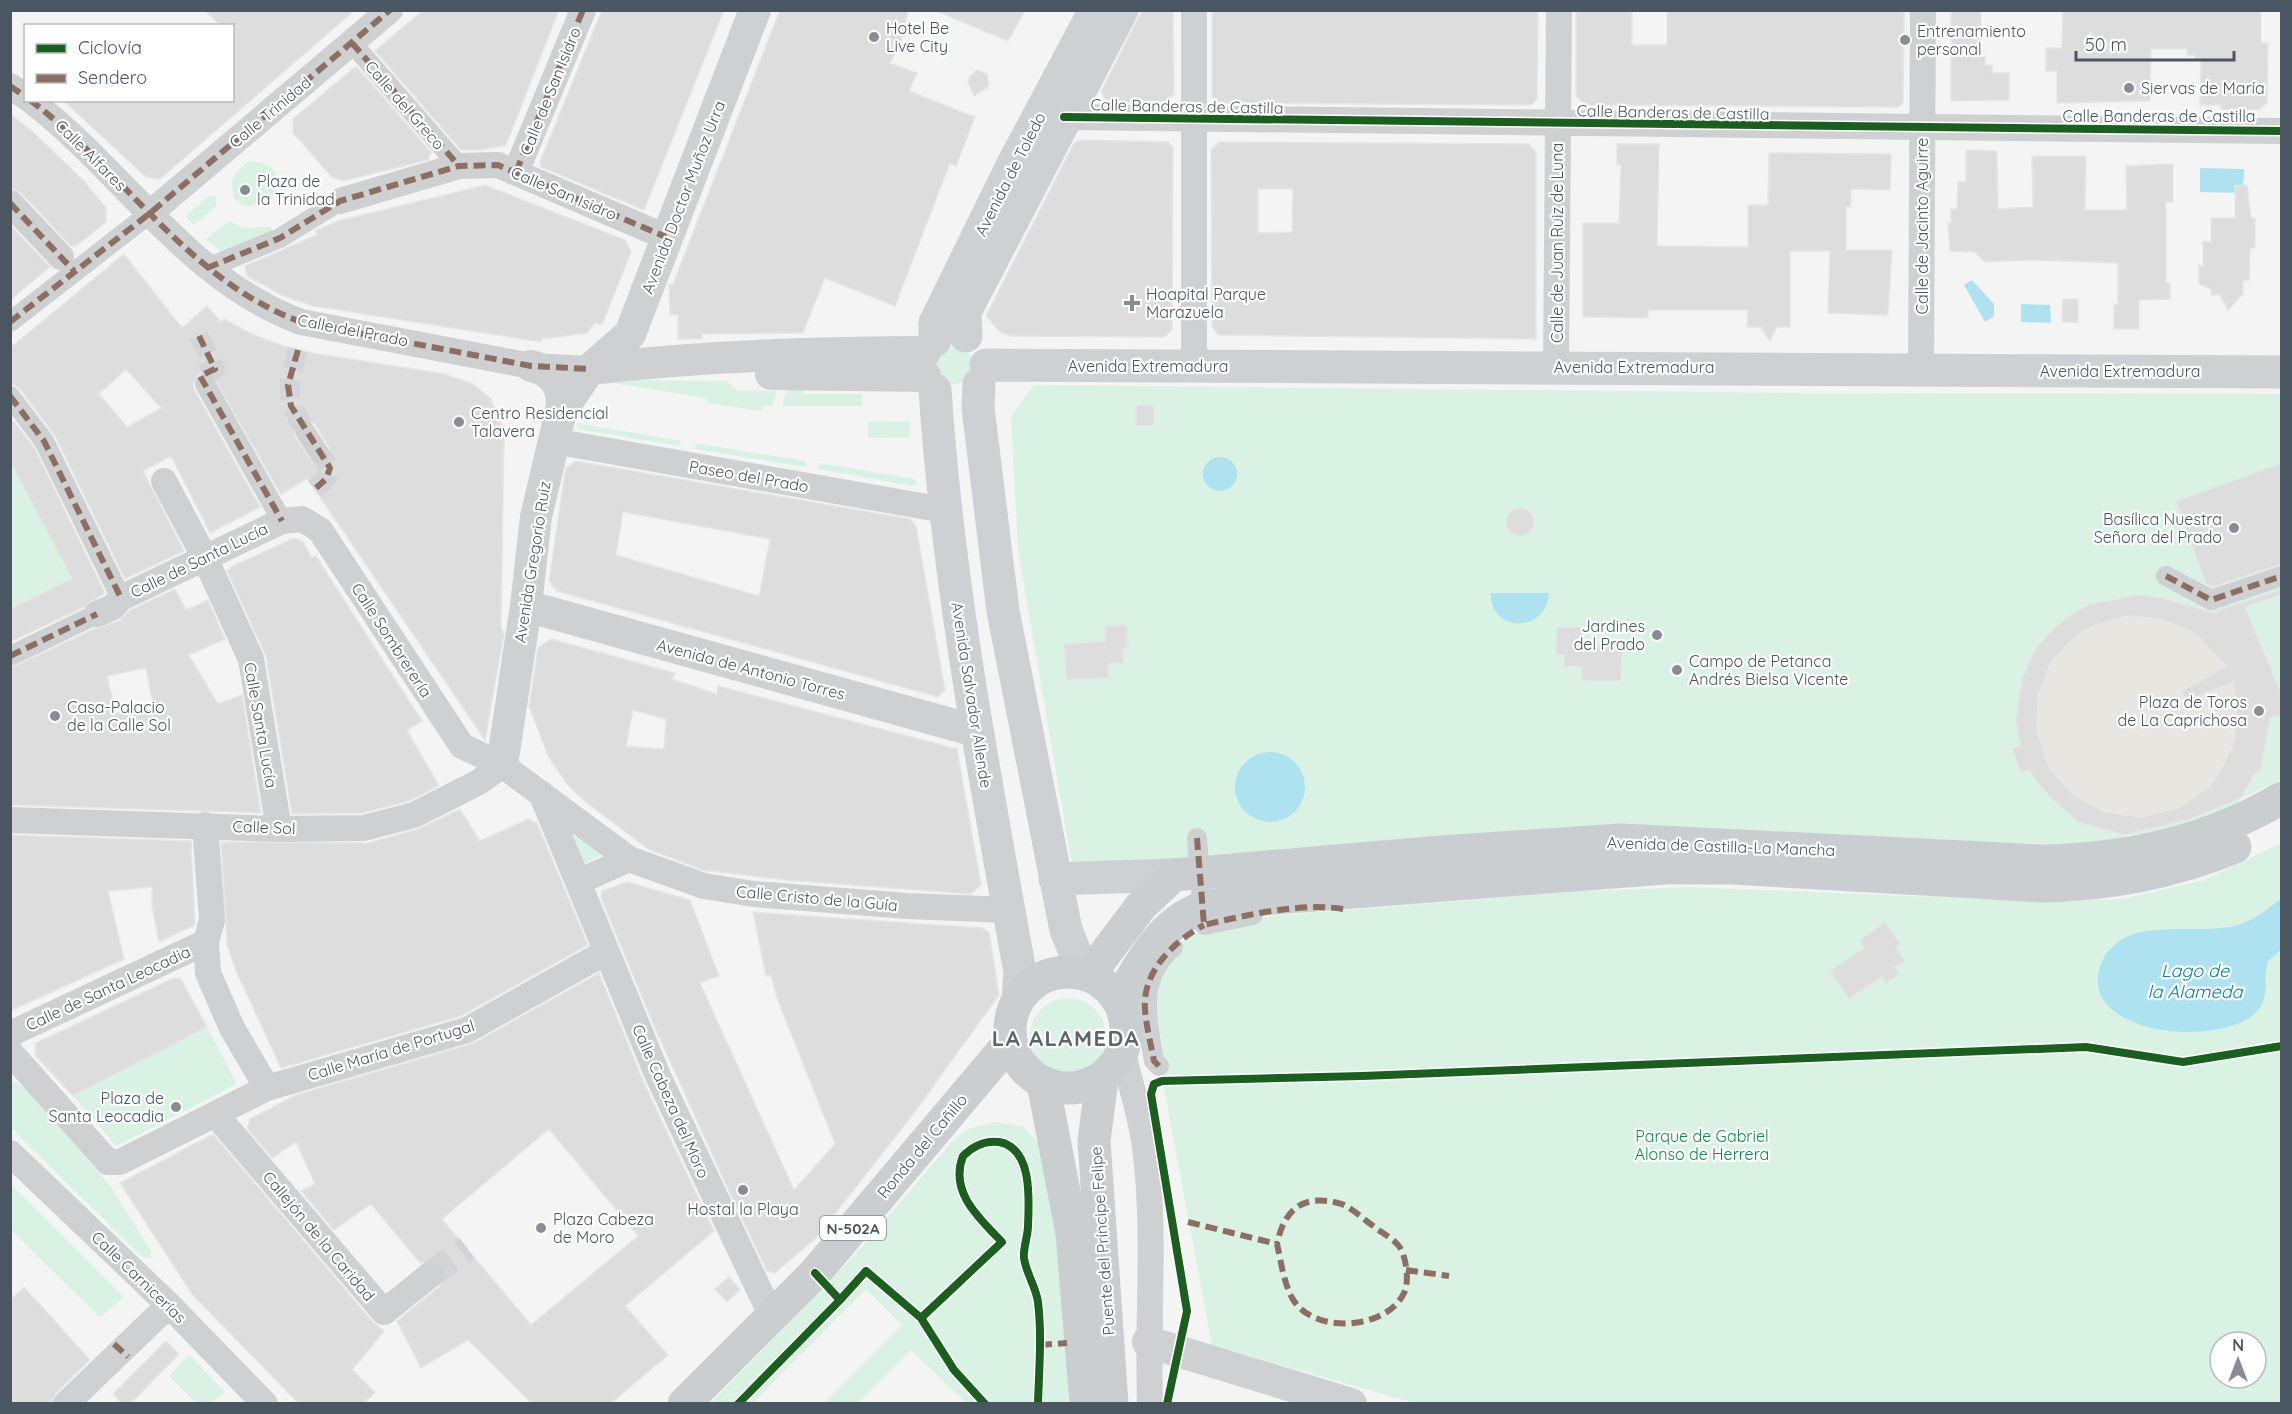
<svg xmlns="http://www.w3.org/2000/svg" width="2292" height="1414" font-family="Quicksand,sans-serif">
<rect width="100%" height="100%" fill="#f4f4f4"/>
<path fill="#d9f2e3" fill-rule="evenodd" d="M249,161C291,161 285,205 244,206L234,198L231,182L238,170Z
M210,195L216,196V206L194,225L185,216Z
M229,221L244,228L270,227L272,232L222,253L206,239Z
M935 365a19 19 0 1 1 38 0a19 19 0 1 1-38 0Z
M631,380L727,381L736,390L777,391L772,406H763L762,411L707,403V398L613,383Z
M1034,385L1801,393L2281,394V780L2241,798L2235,805C2198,820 2165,834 2125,835L2114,846L1961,841L1073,871L1018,550L1011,416ZM1224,457L1226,491L1210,488L1212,459Z
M787,390H803V394H862V406H782Z
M910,421V437L868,438V422Z
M577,423L681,441L680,446L578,429Z
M696,443L806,461L805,467L695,449Z
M819,463L914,479L917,484L913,486L817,469Z
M14,467L74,578L11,609L10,469Z
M565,826L603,854L581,866Z
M2281,843V1403H1414L1212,1345L1149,1008L1168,957L1188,937L1208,929L1271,916L1587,891L1690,887L2030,901L2123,899L2204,880ZM2220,1342H2256V1378H2220Z
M1030 1036a38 38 0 1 1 76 0a38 38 0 1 1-76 0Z
M207,1027L237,1084L116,1146L73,1096Z
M10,1080L26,1088L111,1187L151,1251V1258H143L11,1128Z
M994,1122L1022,1126L1038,1142L1057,1228L1067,1343L1068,1403H966L911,1350L858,1403H824L902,1325L866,1289L753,1403L710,1404L852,1258L951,1143L968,1129Z
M11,1184L124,1297L100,1317L11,1230Z
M189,1355L225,1392L211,1403H196L169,1376Z"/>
<path fill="#e7e6e1" d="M2127,616C2168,615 2203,631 2225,667L2205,678L2211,691L2231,682C2243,712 2237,753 2216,778C2199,798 2177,811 2151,816C2026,835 1984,645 2127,616Z"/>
<path fill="#aee2f0" d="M2200,168L2244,169L2243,193L2200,192Z
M1972,280L1994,304V316L1985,322L1964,285Z
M2021,304L2050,305L2051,323L2021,322Z
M1203 474a17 17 0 1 1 34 0a17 17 0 1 1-34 0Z
M1491,593H1549C1546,635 1489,632 1491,593Z
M1235 787a35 35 0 1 1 70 0a35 35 0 1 1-70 0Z
M2281,899V950L2268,961C2263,976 2269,991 2261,1006C2234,1051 2073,1038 2101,964C2121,913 2193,936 2234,926C2252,922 2267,909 2281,899Z"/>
<path fill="#ddddde" stroke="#e5e6e7" stroke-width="1.5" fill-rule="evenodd" d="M204,10H355L160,179L146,177L63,100H232V26H221Z
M423,10H559L506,145L481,150H461L375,51Z
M602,10H724L644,210L541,167L540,162Z
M780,10H908L901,43L890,63L917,73L909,91L975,117L956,166L950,163L895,306L825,278L803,333L702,334V339H678V315H670L669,284H673Z
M934,10H1025L1008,41Z
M1142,10H1173L1174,94L1166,102H1107L1101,92Z
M1212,10H1538L1537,99L1531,105L1218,103L1212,97Z
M1576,10H1632V45H1667V10H1904L1903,103L1898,107L1585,105L1576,96Z
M1951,10H1981V56H1985V65H1992V73H2009V100L1951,101Z
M2063,10H2261V43H2268L2267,103L2259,110L2221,109V105H2200L2201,59H2195V55L2187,56V49H2151L2150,101L2057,103V71H2046V48H2062Z
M356,66L431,152L428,160L343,181L332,177L293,133V119Z
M977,70L987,74L989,84L987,88L974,96L968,82L970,76Z
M10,114L32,131L84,181L106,208V222L76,246H71L21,193L10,188Z
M1080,140L1168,142L1173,147L1172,330L1164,337L1011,336L1000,332L986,316L1074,143Z
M1219,142L1529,144L1536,152V339L1218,335L1212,326L1211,150ZM1258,189H1293L1292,232L1258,233Z
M1617,144H1659L1657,246L1748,247V205H1768L1769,153L1891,154L1890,190L1851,189V207H1846V250H1892L1888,315L1828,313L1830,251H1790V327H1777L1770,341L1760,327H1747L1748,310H1648V318L1583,317V223H1619L1621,165H1617Z
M1966,150L1997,151L1998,209L2033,207L2032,156H2086L2085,210H2127L2126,166L2173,164V202H2166V283H2170V299L2139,300V329H2114V304H2118V263L2032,260L1985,262L1975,252L1950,251L1948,223H1951V209H1957L1958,182H1966Z
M485,185L625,240L631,252L602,325L595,323L587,333L542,339V342L313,306L281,295L247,276L245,266L317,235L315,231L338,221Z
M2247,185L2251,218H2255V248H2250L2249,280L2243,281V294L2228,310L2220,295H2211V289L2199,284V265L2203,266V241L2211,242V218H2235V186Z
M10,225L50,267L10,300Z
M124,254L182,328L207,306L221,322L224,319L250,333L280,345L313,353L445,374L473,384L491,399L504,432L501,628L504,634L485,740L307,478L281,495L211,373L199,374L193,383L194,389L260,507L210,533L171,456L143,471L184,551L125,579L55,436L20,389L10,382V348ZM126,369L161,408L127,427L99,394ZM304,419L315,424L329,447L330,458L325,463H313L295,437L294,426Z
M2063,299H2078V322H2062Z
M1136,405H1154V426H1136Z
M10,417L34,447L105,593L84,607L10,642V609L72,579L10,461Z
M576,461L910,519L916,526L945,690L938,697L902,687L557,591L549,581L565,472L566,468ZM623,512L770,539L759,596L616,555Z
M2282,463V564L2212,587L2206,584L2176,501Z
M1506 522a14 14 0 1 1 28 0a14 14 0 1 1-28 0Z
M294,538L303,542L312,558L316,556L422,721L407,730L439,786L409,801L362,813L292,814L266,656L227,571L231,567Z
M175,589L186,610L208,600L225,639L189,655L218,704L242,695L261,813L10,805V668L94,629L119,621L130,610ZM146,668L154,711L116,713L107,676Z
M2282,589V595L2245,607L2282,695V715L2270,718L2260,774L2256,772L2241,798L2190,819L2124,835L2078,822L2042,789L2029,770L2021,773L2012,749L2020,745L2016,720L2022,678L2036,648L2051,631L2068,616L2090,604L2137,595L2163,598L2217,614L2216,611ZM2127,616L2162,619L2194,633L2226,666L2181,691L2186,701L2233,682L2237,707L2234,742L2219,774L2208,788L2178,808L2142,817L2106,812L2073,795L2049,767L2037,732L2038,695L2052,661L2077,635L2093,626Z
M1127,625L1128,648L1123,649L1124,663L1108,664L1109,678L1066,680L1064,644L1105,641V626Z
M1557,627H1582V645H1622L1621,681L1581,680V667L1564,666V655H1556Z
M551,639L675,673L672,679L717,694L718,686L957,749L981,885L971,894L785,880L703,870L648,849L582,799L567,784L548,756L529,706L538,648ZM633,710L666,719L664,749L626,746Z
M460,809L480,841L528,819L537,823L588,945L461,1016L281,1068L237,973L227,944L221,842L368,843L418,829Z
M10,835L191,841L195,925L159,942L152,906V887L108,891L124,959L10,1011Z
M627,882L690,900L719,976L700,983L794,1190L835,1144L777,998L771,975L766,976L753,912L982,928L989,932L999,995L914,1113L816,1238L775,1273L767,1271L727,1187L655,1028L601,898L602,891Z
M1885,922L1900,944L1896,947L1905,961L1895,967L1900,974L1886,983L1882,977L1849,999L1830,971L1864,948L1859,940Z
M599,973L644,1083L714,1231L625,1306L668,1355L610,1404H532L468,1340L421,1368L397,1321L440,1286L445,1273L442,1266L435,1261L420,1263L371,1204L334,1230L301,1191L315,1184L296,1142L272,1158L247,1129L250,1119L296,1095L474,1043ZM549,1129L638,1236L531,1325L442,1219Z
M174,978L181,979L207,1027L73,1096L35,1055L36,1043Z
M213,1134L373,1322L384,1331L352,1370L375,1392L363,1404H299L192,1294L120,1183Z
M729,1277L740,1290L727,1302L715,1289Z
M24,1287L90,1360L56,1393L51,1404H10V1300Z
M166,1341L179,1354L130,1404H122L113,1394Z"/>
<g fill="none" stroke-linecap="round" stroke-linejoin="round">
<path stroke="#d2d4d7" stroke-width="20" stroke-dasharray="20 10" stroke-linecap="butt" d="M199,336L215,369L200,376L205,384
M298,350C287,389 285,395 305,431
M315,489L326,479L330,468L319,453"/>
<path stroke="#d2d4d7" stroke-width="26" stroke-dasharray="26 13" stroke-linecap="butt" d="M430,1275L467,1248"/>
<path stroke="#ced0d2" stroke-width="20" d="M352,43L459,166
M207,268L280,238L340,201
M10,322L149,214
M205,384L282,521
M10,396L44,441L121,598
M305,431L319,453
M2166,576L2211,600L2282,576
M10,656L97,614
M1197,838L1204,925L1253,915
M1159,1066L1154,1061C1147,1019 1136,979 1173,947"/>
<path stroke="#ced0d2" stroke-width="26" d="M10,86L26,97
M30,100C124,171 187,280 301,322L531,366L590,369
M1064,117L2282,131
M516,172L583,10
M340,201L459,166L498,165L666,237
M10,203L61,257
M149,214L390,10
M1194,366V10
M1556,367L1559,10
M1921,370L1923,10
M553,441L944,510
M164,481L205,558L251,659L279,829
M97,614L113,607L121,598L282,521L302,519L320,530L462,746L502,765L629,859L704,886L754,894L907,906L1009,910
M541,793L578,882L629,859
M10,820L279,829L364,828L414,815L479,782L502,765
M578,882L658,1076L772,1317
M10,1034L206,942
M10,1052L108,1162H120L267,1088L232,1028L208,973L206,942L212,920L205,825
M1123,1053C1130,1084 1141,1115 1145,1147C1156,1232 1147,1318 1150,1404
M267,1088L467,1030L606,952
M216,1115L384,1312L430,1275
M10,1153L169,1305L265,1404
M66,1404L169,1305"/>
<path stroke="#ced0d2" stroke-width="32" d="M531,366C553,371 565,388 561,411
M590,369C702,356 813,352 925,352
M771,374L925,376
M526,606L976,731
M502,765L526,606L536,517L561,411L590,369L630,334L755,10
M1148,1342L1351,1404"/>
<path stroke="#ced0d4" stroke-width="33" d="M966,336L965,312L1122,10
M935,340V323L1013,164L1095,10
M986,365L2282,372
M979,384L978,408L1003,611L1066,930L1084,974
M935,390C948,586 985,778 1020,972L1018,999
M1055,879L1174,875"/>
<path stroke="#caced1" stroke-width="33" d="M1010 1030a58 58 0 1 1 116 0a58 58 0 1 1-116 0Z
M1089,975L1141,906L1174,875L1441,852L1621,840L2043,861C2129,859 2207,842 2282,798
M1119,1001C1138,966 1162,921 1202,908C1217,903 1234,903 1249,900L1665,868H1731L2041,886C2109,885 2172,873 2235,847
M1102,1079L1094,1141L1112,1404
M1043,1083L1072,1233L1086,1404
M684,1404L815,1273L1010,1042"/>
<path stroke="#8d6e63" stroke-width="6" stroke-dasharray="12 6" stroke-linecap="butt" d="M352,43L459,166
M10,86L26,97
M30,100C124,171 187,280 301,322L531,366L590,369
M516,172L583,10
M10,203L74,271
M207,268L280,238L340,201L459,166L498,165L666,237
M10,322L149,214L390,10
M199,336L215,369L200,376L282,521
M298,350L288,385L291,406L330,468L326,479L315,489
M10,396L44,441L121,598
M2166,576L2211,600L2282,576
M10,656L97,614
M1197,838L1204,925C1246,915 1306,901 1348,910
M1159,1066L1154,1061C1151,1044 1146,1026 1145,1009C1142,972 1174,941 1204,925
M1188,1222L1277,1244C1281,1261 1284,1286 1294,1301C1317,1335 1387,1329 1404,1293C1410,1282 1406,1253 1398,1245C1391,1237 1380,1232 1372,1225C1363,1219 1349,1205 1338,1203C1302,1194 1284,1210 1277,1244
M1406,1270L1449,1276
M114,1344L128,1357
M1040,1345L1067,1343"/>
<g stroke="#fff" stroke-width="11">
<path id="cycleway" d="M1064,117L2282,131
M815,1273L840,1300L866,1271L921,1318L954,1370L985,1404
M921,1318L1002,1242C979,1218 949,1192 963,1156C973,1146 984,1140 999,1142C1033,1148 1029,1200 1028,1226C1028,1236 1023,1248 1024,1258C1026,1273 1036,1287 1038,1302C1042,1335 1039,1370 1038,1404
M738,1404L840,1300
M1167,1404L1187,1311L1151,1094L1154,1084L1162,1081L1362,1076L2086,1047L2183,1062L2282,1046"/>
</g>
<use href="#cycleway" stroke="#1b5e20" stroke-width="8"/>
</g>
<g fill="#868d94" stroke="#fff" stroke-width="2">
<circle cx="874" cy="37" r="6"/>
<circle cx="1905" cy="40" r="6"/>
<circle cx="2129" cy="88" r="6"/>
<circle cx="245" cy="190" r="6"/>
<path d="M1129 294h6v6h6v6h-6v6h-6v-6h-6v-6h6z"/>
<circle cx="459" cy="422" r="6"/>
<circle cx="2234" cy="528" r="6"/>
<circle cx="1657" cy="635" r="6"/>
<circle cx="1677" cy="670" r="6"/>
<circle cx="2259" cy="711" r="6"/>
<circle cx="55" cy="716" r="6"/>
<circle cx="176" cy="1107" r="6"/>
<circle cx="743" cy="1190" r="6"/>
<circle cx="541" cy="1228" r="6"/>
</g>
<g text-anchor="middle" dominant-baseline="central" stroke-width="4.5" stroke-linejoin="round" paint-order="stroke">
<rect fill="#fff" stroke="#808990" stroke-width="1.5" x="820" y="1216" width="66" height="24" rx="4.5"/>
<g font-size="15" font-weight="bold" fill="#4a5661">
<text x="853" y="1228">N-502A</text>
</g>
<g font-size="16" fill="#4a5661" stroke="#fff" text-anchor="start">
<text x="886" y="28">Hotel Be<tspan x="886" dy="18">Live City</tspan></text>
<text x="1917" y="31">Entrenamiento<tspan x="1917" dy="18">personal</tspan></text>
<text x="2141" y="88">Siervas de María</text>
<text x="257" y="181">Plaza de<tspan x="257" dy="18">la Trinidad</tspan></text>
<text x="1146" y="294">Hoapital Parque<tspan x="1146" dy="18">Marazuela</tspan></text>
<text x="471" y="413">Centro Residencial<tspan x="471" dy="18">Talavera</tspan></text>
<text x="2222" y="519" text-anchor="end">Basílica Nuestra<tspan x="2222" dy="18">Señora del Prado</tspan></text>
<text x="1645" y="626" text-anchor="end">Jardines<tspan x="1645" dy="18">del Prado</tspan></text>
<text x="1689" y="661">Campo de Petanca<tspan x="1689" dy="18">Andrés Bielsa Vicente</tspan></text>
<text x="2247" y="702" text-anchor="end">Plaza de Toros<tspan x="2247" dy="18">de La Caprichosa</tspan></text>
<text x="67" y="707">Casa-Palacio<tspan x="67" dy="18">de la Calle Sol</tspan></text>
<text x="164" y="1098" text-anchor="end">Plaza de<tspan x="164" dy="18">Santa Leocadia</tspan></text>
<text x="743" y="1209" text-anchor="middle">Hostal la Playa</text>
<text x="553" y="1219">Plaza Cabeza<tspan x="553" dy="18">de Moro</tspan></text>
</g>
<g font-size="16" fill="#4a5661" stroke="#fff">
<text transform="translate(550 91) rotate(-68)">Calle de San Isidro</text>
<text transform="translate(405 105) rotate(49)">Calle del Greco</text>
<text transform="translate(1187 106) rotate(1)">Calle Banderas de Castilla</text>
<text transform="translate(270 112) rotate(-40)">Calle Trinidad</text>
<text transform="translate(1673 112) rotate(1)">Calle Banderas de Castilla</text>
<text x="2159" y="116">Calle Banderas de Castilla</text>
<text transform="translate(91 155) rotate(45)">Calle Alfares</text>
<text transform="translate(1010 174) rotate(-63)">Avenida de Toledo</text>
<text transform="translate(564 193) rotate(23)">Calle San Isidro</text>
<text transform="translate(683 197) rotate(-69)">Avenida Doctor Muñoz Urra</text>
<text transform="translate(1922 226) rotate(-90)">Calle de Jacinto Aguirre</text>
<text transform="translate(1557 243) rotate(-90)">Calle de Juan Ruiz de Luna</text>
<text transform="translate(353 330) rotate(11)">Calle del Prado</text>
<text x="1148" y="366">Avenida Extremadura</text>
<text x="1634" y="367">Avenida Extremadura</text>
<text x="2120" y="371">Avenida Extremadura</text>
<text transform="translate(749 476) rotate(10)">Paseo del Prado</text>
<text transform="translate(199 560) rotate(-26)">Calle de Santa Lucía</text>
<text transform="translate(532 562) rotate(-81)">Avenida Gregorio Ruiz</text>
<text transform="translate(392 640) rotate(57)">Calle Sombrerería</text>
<text transform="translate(751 669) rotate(15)">Avenida de Antonio Torres</text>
<text transform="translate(972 695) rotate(81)">Avenida Salvador Allende</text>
<text transform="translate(261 725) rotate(80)">Calle Santa Lucía</text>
<text transform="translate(264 827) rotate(2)">Calle Sol</text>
<text transform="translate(1721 846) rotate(2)">Avenida de Castilla-La Mancha</text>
<text transform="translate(817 898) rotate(5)">Calle Cristo de la Guía</text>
<text transform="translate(108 988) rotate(-25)">Calle de Santa Leocadia</text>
<text transform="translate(391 1050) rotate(-17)">Calle María de Portugal</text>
<text transform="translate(671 1101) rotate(66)">Calle Cabeza del Moro</text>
<text transform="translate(922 1146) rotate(-50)">Ronda del Cañillo</text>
<text transform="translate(319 1236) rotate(50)">Callejón de la Caridad</text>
<text transform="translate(1102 1241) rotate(-94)">Puente del Príncipe Felipe</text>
<text transform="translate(139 1277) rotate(44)">Calle Carnicerías</text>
</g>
<g font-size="16" fill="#17864f" stroke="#fff">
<text x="1702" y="1136">Parque de Gabriel<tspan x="1702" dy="18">Alonso de Herrera</tspan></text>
</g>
<g font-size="18" font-style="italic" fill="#0c7c9b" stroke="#fff">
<text x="2195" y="970">Lago de<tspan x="2195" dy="21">la Alameda</tspan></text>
</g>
<g font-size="22" font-weight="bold" letter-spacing="1.5" fill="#5f6368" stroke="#fff">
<text x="1066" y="1038">LA ALAMEDA</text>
</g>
</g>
<rect width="2292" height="1414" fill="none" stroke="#4a5661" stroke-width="24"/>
<rect x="24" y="24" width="210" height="78" fill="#ffffff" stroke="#b7bbc0" stroke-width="1.5"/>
<rect x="36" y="44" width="30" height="9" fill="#1b5e20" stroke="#b7bbc0" stroke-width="1.5"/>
<text x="78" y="54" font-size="18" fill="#4a5661">Ciclovía</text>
<rect x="36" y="74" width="30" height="9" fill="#8d6e63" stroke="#b7bbc0" stroke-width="1.5"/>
<text x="78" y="84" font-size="18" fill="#4a5661">Sendero</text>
<g transform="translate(2238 1360)"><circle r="28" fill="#ffffff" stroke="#b7bbc0" stroke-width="1.5"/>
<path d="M0-4.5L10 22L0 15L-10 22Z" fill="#868d94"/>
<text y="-9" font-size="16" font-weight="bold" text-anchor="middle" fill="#4a5661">N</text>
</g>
<path d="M2076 51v9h158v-9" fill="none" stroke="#4a5661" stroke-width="3"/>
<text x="2085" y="51" font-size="18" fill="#4a5661" stroke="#ffffff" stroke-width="4.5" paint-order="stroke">50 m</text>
</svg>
